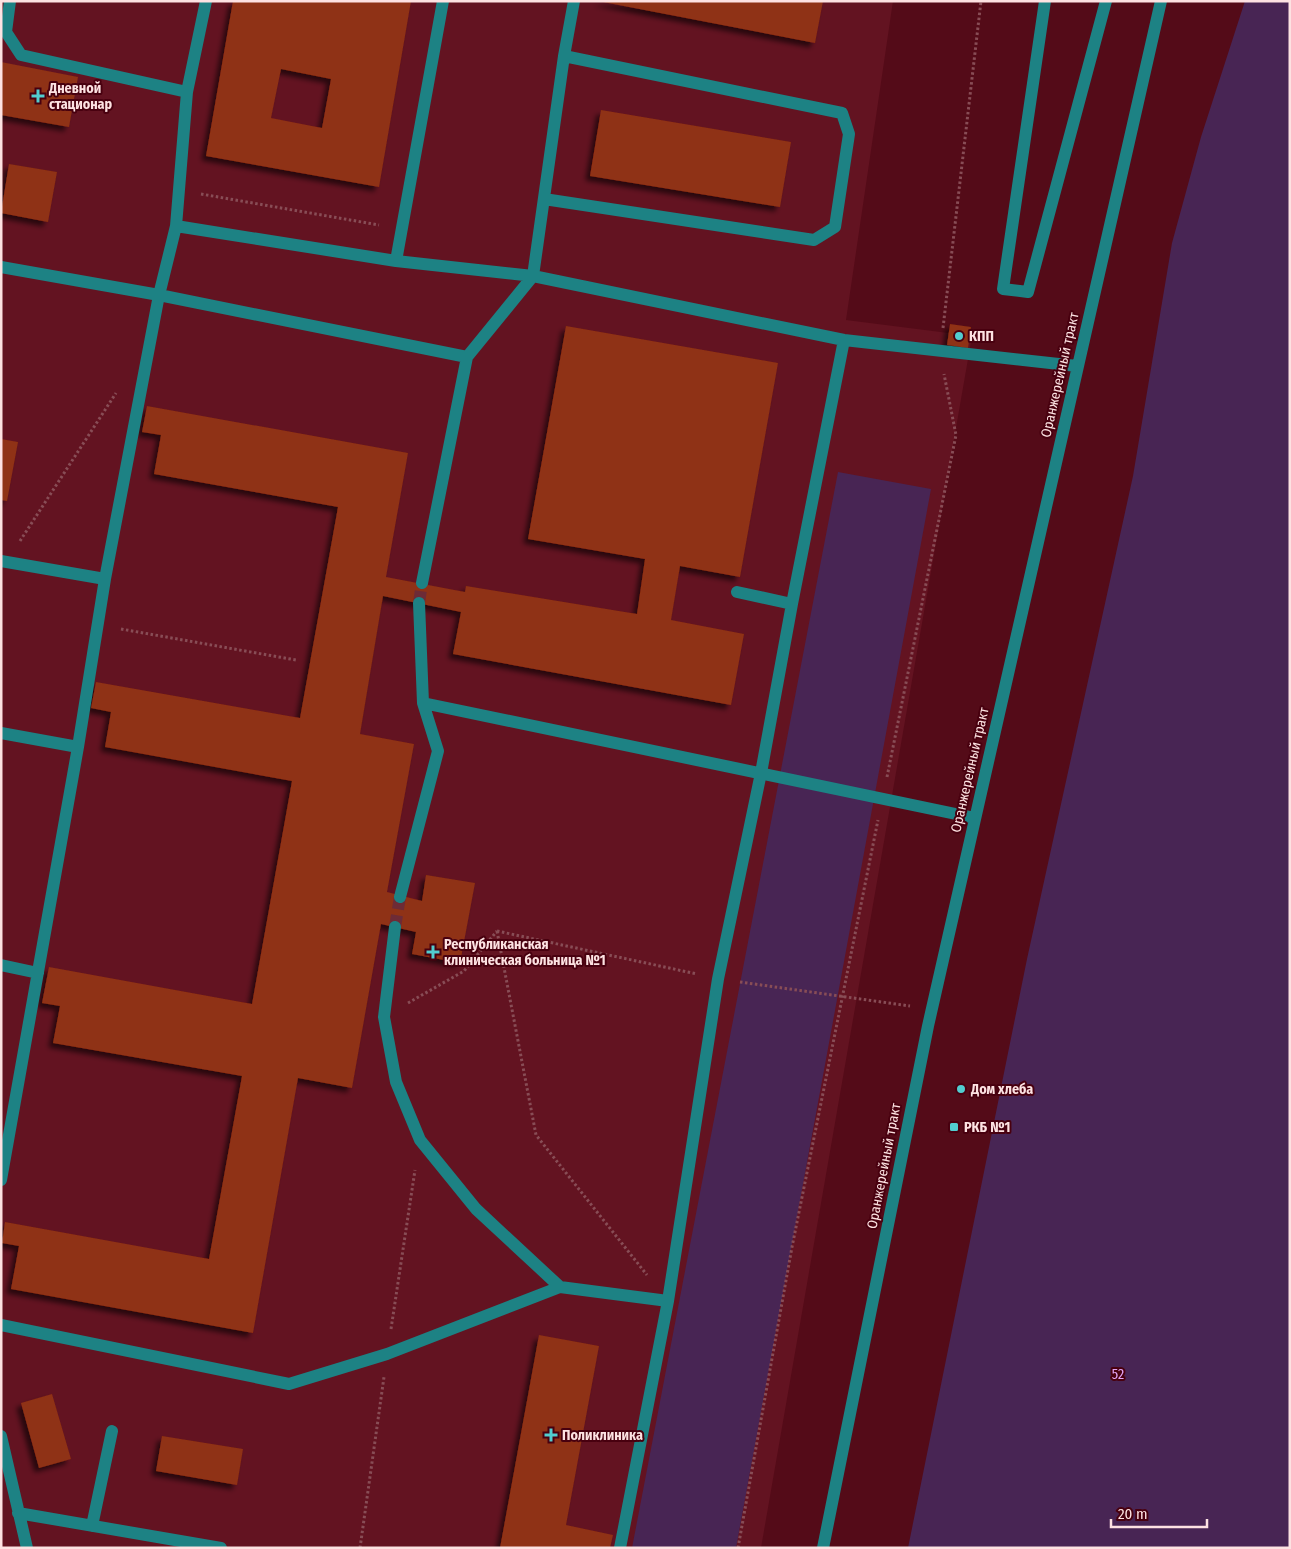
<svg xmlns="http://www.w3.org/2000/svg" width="1291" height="1549" font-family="'Fira Sans Condensed',sans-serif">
<defs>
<filter id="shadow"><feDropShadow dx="-4.5" dy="4.5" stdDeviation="2.5" flood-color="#0009"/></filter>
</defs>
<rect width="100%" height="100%" fill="#540b18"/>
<path fill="#631321" d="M1,1H893L846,320L972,336L761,1548H1Z"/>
<path fill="#482554" d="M1245,1H1290V1548H908L1027,959L1133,476L1172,243L1201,137Z
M838,472L931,489L736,1548H632Z"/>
<path fill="#8f3113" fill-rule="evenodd" filter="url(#shadow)" d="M233,1H411L379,187L206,156ZM281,69L331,79L322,128L271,118Z
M598,1H823L815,43Z
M1,62L78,77L69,127L1,115Z
M601,110L791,142L780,207L590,176Z
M9,164L57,172L48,222L1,213Z
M950,324L971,327L968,348L947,345Z
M566,326L778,363L740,577L680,566L671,620L744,634L731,705L453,654L461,612L383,596L360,734L414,744L387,892L422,901L426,875L475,883L460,963L412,954L416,932L381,924L352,1088L298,1078L253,1333L11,1289L19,1246L2,1243L5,1222L209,1259L242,1076L53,1043L60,1006L42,1003L49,967L252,1004L292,781L105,747L111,712L91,708L96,682L300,718L338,507L154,474L161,435L142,432L147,406L408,453L386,577L465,592L466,586L637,614L645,559L528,539Z
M1,439L18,442L7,501L1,500Z
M539,1335L599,1346L566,1525L613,1535L610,1548H500Z
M52,1394L71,1459L39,1468L21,1403Z
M162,1436L243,1449L237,1485L156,1471Z"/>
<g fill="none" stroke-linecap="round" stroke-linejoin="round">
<path stroke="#6d2b36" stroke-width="12" stroke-dasharray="12 6" stroke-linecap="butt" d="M419,603L422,583
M395,927L400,897"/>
<path stroke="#884d56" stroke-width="3" stroke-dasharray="2.5 2.5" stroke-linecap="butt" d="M201,194L379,225
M943,328L981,1
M20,541L116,393
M121,629L296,660
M887,777L956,435L944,374
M497,931L697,974
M497,931L536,1135L647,1275
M740,982L910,1006
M408,1003L464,971L497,931
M391,1329L415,1170
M360,1548L384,1377
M738,1548L792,1247L878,820"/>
<path stroke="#1d8284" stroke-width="12" d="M10,1L6,32L21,55L187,92
M1045,1L1003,289L1028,292L1106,1
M544,199L814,240L835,227L849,134L842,113L564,56
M176,226L396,261L443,1
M396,261L533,276L844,340L1077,366
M1,267L159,295L467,357
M1,561L105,579
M422,583L467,357L533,276L564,56L574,1
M737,592L792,604
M423,703L975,818
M1,733L78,747
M400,897L438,751L423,703L419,603
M395,927L384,1017L396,1082L420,1140L476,1209L560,1287L668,1301
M1,965L38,973
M1,1180L78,747L105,579L159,295L176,226L187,92L206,1
M1,1325L289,1384L387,1354L560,1287
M1,1436L27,1548
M18,1513L221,1548
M92,1526L112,1431
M620,1548L668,1301L718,979L761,773L792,604L844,340
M823,1548L928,1026L1161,1"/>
</g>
<g fill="#52cdcf" stroke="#48000f" stroke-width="2">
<path d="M35.5 88.5h5v5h5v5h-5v5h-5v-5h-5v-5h5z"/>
<circle cx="959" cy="336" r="5"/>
<path d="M430.5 944.5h5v5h5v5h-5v5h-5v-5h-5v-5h5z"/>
<circle cx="961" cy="1089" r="5"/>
<rect x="949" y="1122" width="10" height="10" rx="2.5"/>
<path d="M548.5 1427.5h5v5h5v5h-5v5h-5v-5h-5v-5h5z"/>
</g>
<g text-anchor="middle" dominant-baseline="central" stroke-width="4" stroke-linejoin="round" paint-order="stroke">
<g font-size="14" font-weight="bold" fill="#fde2e2" stroke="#48000f" text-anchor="start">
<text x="49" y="88">Дневной<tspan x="49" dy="16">стационар</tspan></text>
<text x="969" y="336">КПП</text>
<text x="444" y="944">Республиканская<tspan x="444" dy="16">клиническая больница №1</tspan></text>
<text x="971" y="1089">Дом хлеба</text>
<text x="964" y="1127">РКБ №1</text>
<text x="562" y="1435">Поликлиника</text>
</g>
<g font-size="14" fill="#fde2e2" stroke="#48000f">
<text transform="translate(1060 375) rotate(-77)">Оранжерейный тракт</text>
<text transform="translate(970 770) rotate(-77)">Оранжерейный тракт</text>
<text transform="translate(884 1166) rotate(-79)">Оранжерейный тракт</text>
</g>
<g font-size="14" fill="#e1a3f6" stroke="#48000f">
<text x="1118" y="1374">52</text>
</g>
</g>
<rect width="1291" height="1549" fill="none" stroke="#fde2e2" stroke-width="5"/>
<path d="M1111 1519v8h96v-8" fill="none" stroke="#fde2e2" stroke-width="2.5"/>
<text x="1118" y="1519" font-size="15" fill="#fde2e2" stroke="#48000f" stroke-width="4" paint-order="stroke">20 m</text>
</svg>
